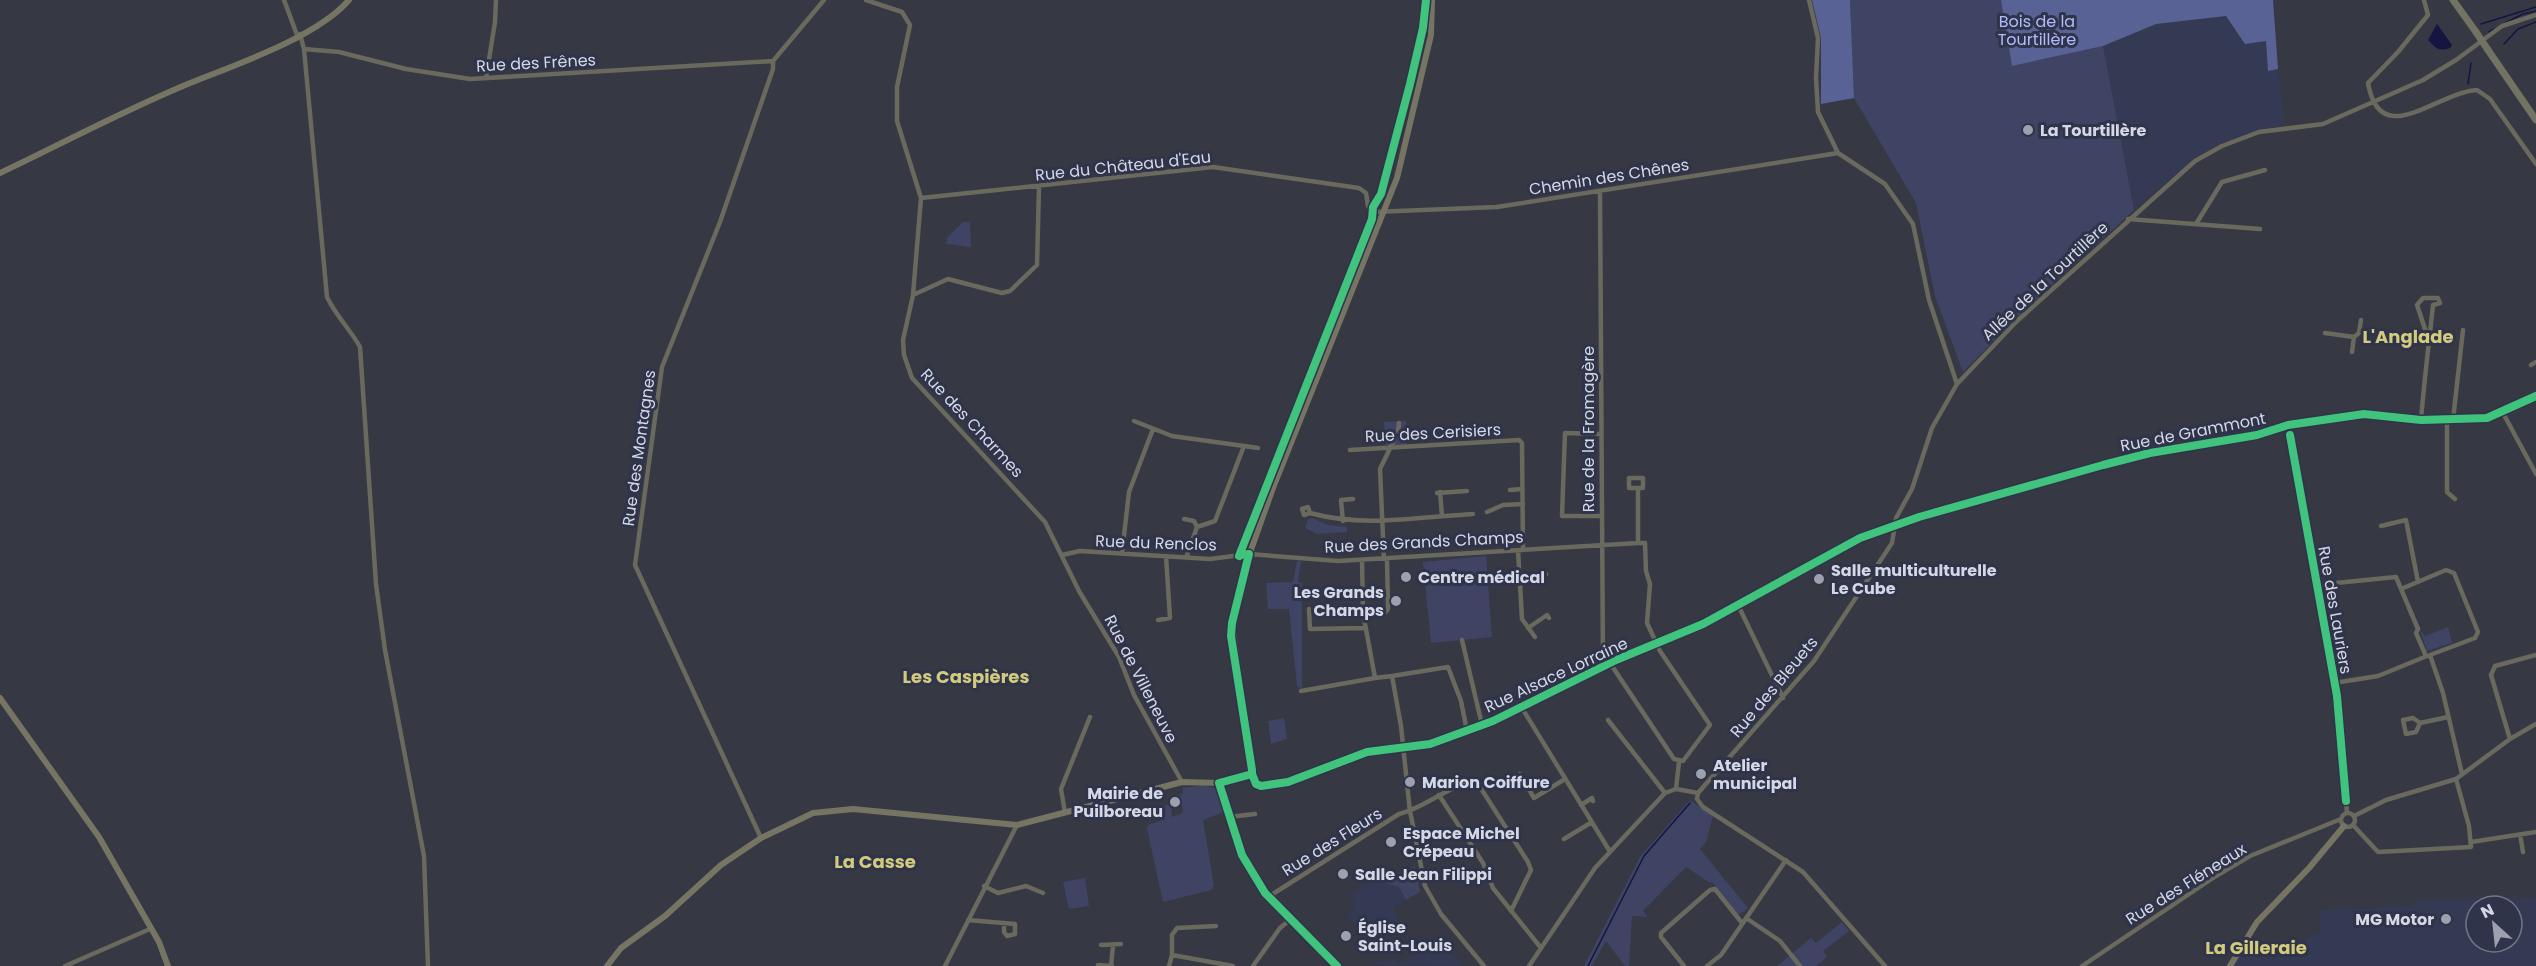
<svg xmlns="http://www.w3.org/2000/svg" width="2536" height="966" font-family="Poppins,sans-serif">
<rect width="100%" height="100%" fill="#363844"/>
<path fill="#353a54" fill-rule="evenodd" d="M2226,16L2245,44L2266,41L2268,70L2278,69L2285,124L2222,143L2194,158L2134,210L2103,46L2156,24Z
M1377,879L1379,882L1399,887L1406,900L1393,907L1399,920L1361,936L1348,913L1354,910L1352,906L1355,904L1351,895L1359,892L1358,888Z
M2506,897L2536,898V966H2230L2236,956L2308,957L2306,939L2321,931L2318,910L2413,906L2416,901ZM2476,906H2512V942H2476Z
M1441,940L1462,966L1374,965L1376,961L1381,962L1393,956L1398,964Z"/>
<path fill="#3f4464" d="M1850,0H2001L2012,66L2103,46L2134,210L2015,319L1963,372L1935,296L1916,203L1854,98Z
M963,222H970L971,247L946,244L947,238Z
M1406,421L1407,446L1385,445L1384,422Z
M1312,518L1328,525L1347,527V532L1317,534L1305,528L1308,519Z
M1486,556L1492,637L1431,643L1423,562Z
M1297,561H1301L1298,582L1302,583V689L1297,686L1289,609H1268L1266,583L1293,582Z
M2448,627L2452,643L2427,651L2420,630L2425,636Z
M1284,718L1287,739L1271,744L1268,721Z
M1204,785L1217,789L1224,812L1203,820L1214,886L1211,890L1163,902L1147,829L1148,825L1162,820L1163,806L1171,804L1172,817L1183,813L1180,794L1183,793V788Z
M1690,800L1713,816L1706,842L1700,849L1748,908L1738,915L1712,882L1710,883L1686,867L1643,911L1648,917L1632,916L1629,966H1625L1606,941L1592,966H1584L1640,857Z
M1415,866L1420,892L1406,900L1399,887L1378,881Z
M1085,878L1089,906L1069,909L1063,882Z
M1842,922L1849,931L1823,951L1827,957L1816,966H1777L1811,938L1816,943Z"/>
<path fill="#596294" d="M1812,0H1850L1854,98L1821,104V38Z
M2001,0H2273L2278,69L2268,71L2266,41L2245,44L2226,16L2156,24L2103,46L2012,66Z"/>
<path fill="#141541" d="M2437,24L2452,45L2450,48C2438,52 2436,48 2428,40Z"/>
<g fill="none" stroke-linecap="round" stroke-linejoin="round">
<path stroke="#141541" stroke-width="1.5" d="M2481,24L2536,7
M2501,25L2523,14L2536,11
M2489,32L2494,29
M2504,44L2518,29L2536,22
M2468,84L2471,63
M1588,966L1644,856L1690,803"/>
<path stroke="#6a695d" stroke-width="4.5" d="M284,0L297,35
M866,0L902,12L910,25L897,87V121L921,198L913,295L903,340L904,355L912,378L1045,522L1079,591L1119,657L1134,695L1182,782
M1809,0L1818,38L1816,78L1818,112L1838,153L1885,184L1913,224L1929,300L1957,384
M2424,0L2428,15L2398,52L2368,83C2380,152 2437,92 2477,90L2490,99L2536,164
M300,34L304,49L327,297C336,316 350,329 360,347L376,584L385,650L424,856L428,966
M304,49L339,52L406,69L470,79L773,61
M486,78L495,22L496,0
M1600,191L1603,667
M921,198L1213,167L1359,188L1366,193L1368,206L1373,212L1497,207L1838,153
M2128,219L2260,229
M2196,224L2222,182L2265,170
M913,295L948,279L1002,293L1010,291L1037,265L1039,187
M2325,333L2354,337L2359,333L2361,320
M2352,352L2354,337
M2531,365L2536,362
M2503,413L2536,474
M2421,420C2424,382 2429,343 2433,305L2440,303L2438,298H2423L2417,305L2429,341
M2447,420V492L2455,499
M2453,420L2463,330
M1134,421L1172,436L1244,446L1215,521L1197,527L1186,558
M2288,425L2337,696L2347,813
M1244,446L1258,448
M1350,450L1519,440L1522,443L1523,550
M1510,490L1522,489
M1440,492L1442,516
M1437,493L1467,491
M1487,512L1503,505L1523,504
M1310,513L1304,515L1302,509L1308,507L1310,513C1364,528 1417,517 1473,514
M1600,516H1562L1565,433L1600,434
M1184,519L1194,521L1197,527
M1343,521L1341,500L1353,499
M2381,526L2406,520L2418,582
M1518,550L1522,619L1535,637
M1122,553L1129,492L1153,429
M1062,555L1080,551L1210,559L1249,554L1338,561L1638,543V488H1643V478H1629V488H1638
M1384,559L1380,469L1398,432L1399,423
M1362,560L1363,613L1375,678L1392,676L1401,726L1410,812
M1518,576L1546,574
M2316,585L2396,577L2418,629L2416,633L2426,656
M2401,589L2446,570L2454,573L2478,632L2475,638L2430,655L2443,693L2462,774
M1738,605L1783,698
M1309,609L1310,629L1365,628
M1363,613H1385L1388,609L1387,559
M1158,620L1170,618L1166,556
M1528,628L1547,615L1549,618
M1462,640L1482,725
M1610,663L1674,759L1683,761L1710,725L1660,651L1647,623L1650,584L1646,571L1645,543H1638
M1392,676L1448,667L1461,701L1467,731
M2334,683L2378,676L2427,656
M1301,691L1375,678
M1522,708L1609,850
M1608,720L1665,793
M2420,723L2416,732L2406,734L2403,720L2413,718L2420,723L2448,717
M2510,739L2491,675L2495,666L2536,655
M1520,774L1534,798L1565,779
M1676,789L1698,793
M1698,793L1814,661L1892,543L1896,518L1912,489L1932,428L1957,384L2017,321L2195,161L2222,146L2259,132L2323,124L2423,80L2456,60L2502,26L2536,15
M1698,793L1697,799L1703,807L1803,872L1885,966
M1439,795L1483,863L1493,888L1541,948
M1581,805L1592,798L1593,801
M1410,811L1425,886L1441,914L1484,966
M1065,813L1061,789L1090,717
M2341 820a7 7 0 1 1 14 0a7 7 0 1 1-14 0Z
M2354,816L2386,800L2456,779L2510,739L2536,724
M1229,817L1255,814
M2353,825L2378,852L2471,847L2469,826L2456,779
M2520,834L2523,852
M761,838L635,565L662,367L720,222L773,69V61L824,0
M1564,839L1592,822
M2471,842L2536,832
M984,886L998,893L1026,886L1043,893
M1268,897L1399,814C1424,808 1444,789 1469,782L1480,787L1528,862L1531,870L1511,911
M1746,918L1780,941L1800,966
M968,920L1015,924V934L1007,936L1004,932V923
M1101,945L1121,944
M1172,955V935L1177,928L1216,926
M1098,965L1112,966
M65,966L150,929
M945,966L1017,825
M1111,966L1113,946
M1169,966L1172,955L1233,966
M1253,966L1280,928L1292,918
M1529,966L1595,868L1665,793L1676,789L1679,762
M1684,966L1661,937V933L1710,890L1715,889L1742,923
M1707,966L1721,955L1786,860
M2082,966L2216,876L2250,856L2341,819"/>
<path stroke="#767463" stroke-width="6" d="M0,173C61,144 121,112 183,86C231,66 315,39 349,0
M0,698L99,837L159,942L168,966
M1252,774L1256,784L1261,786L1288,782L1367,752L1430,744L1493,721L1616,660L1703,624L1860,538L1919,517L2103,465L2150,453L2257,435L2288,425L2364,414L2421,420L2487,418L2536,396
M1219,783L1242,855L1265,893L1337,966
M607,966L621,948L665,916L721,865L761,838L813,813L853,809L1017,825L1182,782L1219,783L1252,774L1232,623L1247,561L1273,488L1397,178L1431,35L1432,0
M2230,966L2257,922L2309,868L2344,826"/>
<path stroke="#737363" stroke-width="7" d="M2453,0L2476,32
M2488,50L2536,120"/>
<path stroke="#737363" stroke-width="7" d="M2476,32L2488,50"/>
<g stroke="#30344a" stroke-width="11">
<path id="cycleway" d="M2290,435L2337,696L2346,801
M1241,555L1249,554L1232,623L1231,636L1252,770V774L1219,783L1242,855L1265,893L1337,966
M1239,556L1372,219L1373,207L1381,194L1410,84L1423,28L1426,0
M1252,774L1256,784L1261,786L1288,782L1367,752L1430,744L1493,721L1616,660L1703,624L1860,538L1919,517L2103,465L2150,453L2257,435L2288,425L2364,414L2421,420L2487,418L2536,396"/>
</g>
<use href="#cycleway" stroke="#40c37c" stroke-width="8"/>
</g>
<g fill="#9da0ad" stroke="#30344a" stroke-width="2">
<circle cx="2028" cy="130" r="6"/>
<circle cx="1406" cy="577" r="6"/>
<circle cx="1819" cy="579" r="6"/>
<circle cx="1396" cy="601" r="6"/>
<circle cx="1701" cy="774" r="6"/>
<circle cx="1410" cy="782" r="6"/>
<circle cx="1175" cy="802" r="6"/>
<circle cx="1391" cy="842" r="6"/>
<circle cx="1343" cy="874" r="6"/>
<circle cx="2446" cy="919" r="6"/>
<circle cx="1346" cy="936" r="6"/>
</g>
<g text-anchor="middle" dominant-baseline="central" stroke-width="6" stroke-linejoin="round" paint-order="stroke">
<g font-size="16" fill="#afbbfd" stroke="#30344a">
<text x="2037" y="21">Bois de la<tspan x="2037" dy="18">Tourtillère</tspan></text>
</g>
<g font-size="16" fill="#d4d8e6" stroke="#30344a">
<text transform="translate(536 63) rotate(-3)">Rue des Frênes</text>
<text transform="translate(1123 166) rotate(-6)">Rue du Château d'Eau</text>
<text transform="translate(1609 177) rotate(-9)">Chemin des Chênes</text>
<text transform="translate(2045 281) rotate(-43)">Allée de la Tourtillère</text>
<text transform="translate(972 423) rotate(47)">Rue des Charmes</text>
<text transform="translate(1588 429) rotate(-90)">Rue de la Fromagère</text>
<text transform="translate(2193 432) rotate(-11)">Rue de Grammont</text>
<text transform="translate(1433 433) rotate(-3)">Rue des Cerisiers</text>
<text transform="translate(639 448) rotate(-82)">Rue des Montagnes</text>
<text transform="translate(1424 542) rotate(-3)">Rue des Grands Champs</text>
<text transform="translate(1156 543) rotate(2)">Rue du Renclos</text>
<text transform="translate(2335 610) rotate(80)">Rue des Lauriers</text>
<text transform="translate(1556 675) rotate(-25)">Rue Alsace Lorraine</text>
<text transform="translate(1141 679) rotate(63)">Rue de Villeneuve</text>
<text transform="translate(1774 687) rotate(-50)">Rue des Bleuets</text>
<text transform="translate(1332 842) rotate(-32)">Rue des Fleurs</text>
<text transform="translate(2186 884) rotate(-32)">Rue des Fléneaux</text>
</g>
<g font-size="16" font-weight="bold" fill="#d4d8e6" stroke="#30344a" text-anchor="start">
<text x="2040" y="130">La Tourtillère</text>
<text x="1831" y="570">Salle multiculturelle<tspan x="1831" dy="18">Le Cube</tspan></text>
<text x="1418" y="577">Centre médical</text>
<text x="1384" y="592" text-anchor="end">Les Grands<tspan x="1384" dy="18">Champs</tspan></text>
<text x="1713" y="765">Atelier<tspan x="1713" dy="18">municipal</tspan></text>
<text x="1422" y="782">Marion Coiffure</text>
<text x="1163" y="793" text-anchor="end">Mairie de<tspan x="1163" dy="18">Puilboreau</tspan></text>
<text x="1403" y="833">Espace Michel<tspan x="1403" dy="18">Crépeau</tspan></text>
<text x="1355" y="874">Salle Jean Filippi</text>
<text x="2434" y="919" text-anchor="end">MG Motor</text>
<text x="1358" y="927">Église<tspan x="1358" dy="18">Saint-Louis</tspan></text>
</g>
<g font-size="18" font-weight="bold" fill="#d2cb7d" stroke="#30344a">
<text x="2408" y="336">L'Anglade</text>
<text x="966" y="676">Les Caspières</text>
<text x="875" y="861">La Casse</text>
<text x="2256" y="947">La Gilleraie</text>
</g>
</g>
<g transform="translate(2494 924) rotate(333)"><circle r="28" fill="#30344a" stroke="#727688" stroke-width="1.5"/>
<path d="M0-4.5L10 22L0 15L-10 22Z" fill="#9da0ad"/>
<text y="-9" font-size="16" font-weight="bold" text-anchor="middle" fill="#d4d8e6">N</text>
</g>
</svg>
